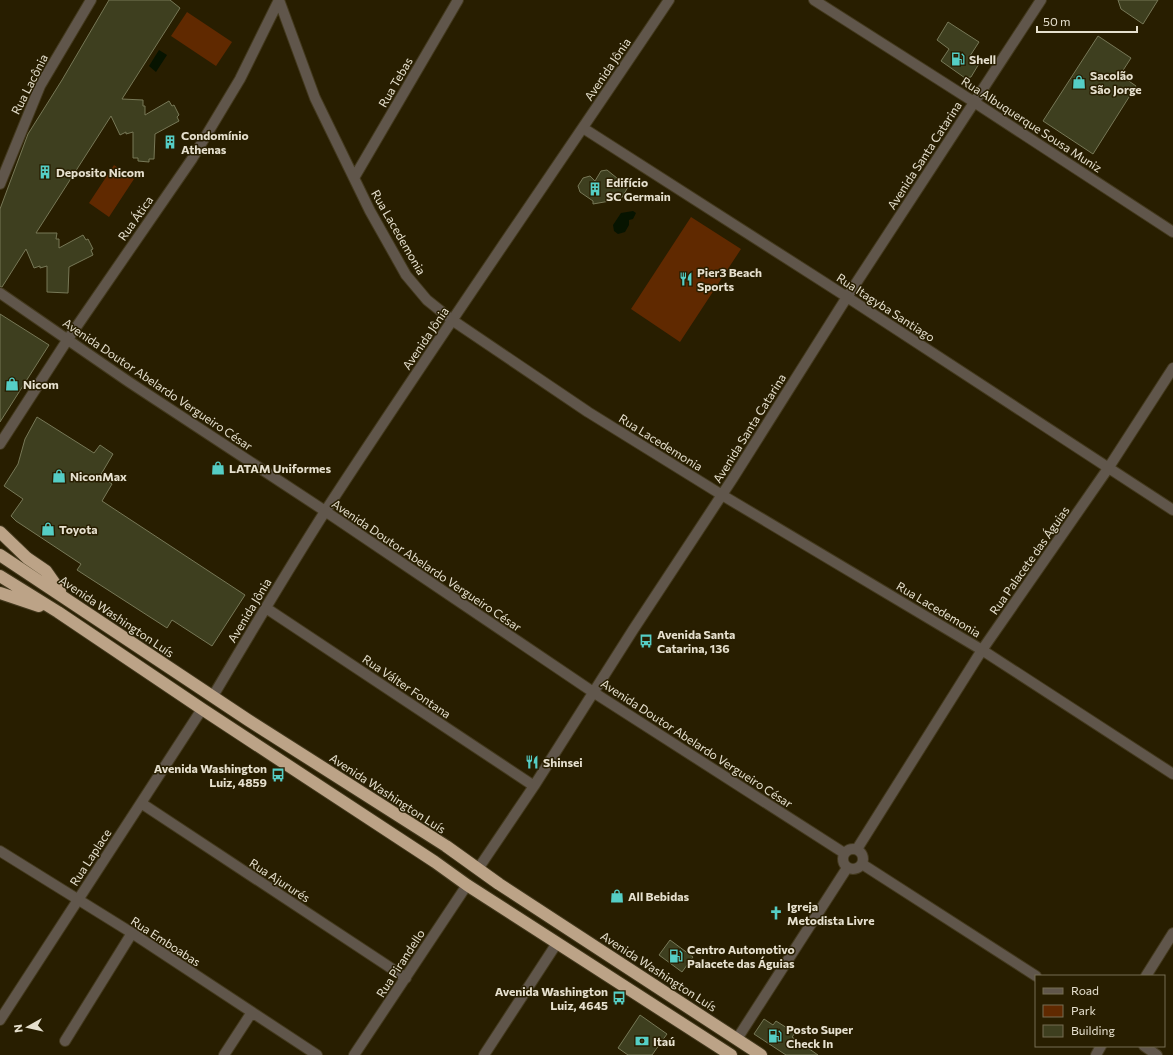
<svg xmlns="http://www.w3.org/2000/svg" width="1173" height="1055" font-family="Commissioner,sans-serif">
<rect width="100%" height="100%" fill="#281e00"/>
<path fill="#602900" d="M187,12L232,42L216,66L171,36Z
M114,165L134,179L109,217L89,203Z
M691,217L741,249L680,342L631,309Z"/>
<path fill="#071400" d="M159,50L167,55L156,72L149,66Z
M633,211L636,213L633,219L629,220V225L625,232L618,234L614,231L613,225L621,213Z"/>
<path fill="#3e3f1f" stroke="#777857" d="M109,0H170L180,8L122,99L143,100V106H145V115L169,101L172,106L174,105L179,115L177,117L179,121L155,134L154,159H149V162L138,161V158H133V132L126,134V132L120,135L111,116L36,233H57L56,239H59V248L83,235L86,240L88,239L93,249L91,250L93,255L69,267L68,293L47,292V266L40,268V266L34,268L26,249L2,287H0V209L28,134L62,80Z
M1118,0H1158L1143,24L1121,9Z
M948,22L979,42L970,56L980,62L971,77L965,78L941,61L949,49L937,40Z
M1098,36L1131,58L1120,75L1136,86L1093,154L1043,121Z
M607,170L628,187L621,199L593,204V201L580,192L578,186L583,178L590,176L595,181L601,171Z
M0,314L49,345L0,422Z
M37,417L94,453L100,445L113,454L100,476L112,484L102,501L245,595L212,646L172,620L167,628L77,570L81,564L16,521L11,516L23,499L4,486L18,464L25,439Z
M670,940L693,957L682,972L659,955Z
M640,1015L667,1034L652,1055H628L618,1048Z
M764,1019L773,1025L776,1021L795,1033L792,1037L818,1055H786L754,1034Z"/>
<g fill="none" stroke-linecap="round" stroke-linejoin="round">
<g stroke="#43391d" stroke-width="12">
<path id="minor" d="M279,0L315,98L370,211L406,275L427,300L452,320L588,412L722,495L982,650L1173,774
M814,0L974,102L1173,232
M583,128L847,297L1173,510
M354,178L458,0
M0,184L40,86L91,0
M0,293L129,382L325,511L593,692L844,853
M0,444L68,339L192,159L240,79L279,0
M266,608L534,786
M213,696C250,634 287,571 326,510C438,338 555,170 669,0
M141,803L406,978
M843 859a10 10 0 1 1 20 0a10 10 0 1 1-20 0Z
M857,849L982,650L1109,467L1173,368
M0,851L132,933L317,1055
M862,864L1036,976
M478,869L534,786L633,630L733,478L847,297L1041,0
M1146,976L1173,933
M0,1020L202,709
M737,1039L847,868
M65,1041L132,933
M1144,1046L1157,1055
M224,1055L252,1012
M354,1055L467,885
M484,1055L557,943
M1096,1055L1101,1046"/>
</g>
<g stroke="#43391d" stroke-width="14">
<path id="highway" d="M0,532L27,558L46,571L60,591
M0,555L248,720L446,846L499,884L761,1055
M0,576L58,612L202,709L435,862L467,885L731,1055
M0,593L39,606"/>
</g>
<use href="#minor" stroke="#60564b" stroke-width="10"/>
<use href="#highway" stroke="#bca387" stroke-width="12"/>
</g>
<defs>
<g id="fuel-bare" transform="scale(1.08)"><path d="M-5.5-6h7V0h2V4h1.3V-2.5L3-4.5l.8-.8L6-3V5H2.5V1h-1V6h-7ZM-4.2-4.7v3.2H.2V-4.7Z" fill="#55cec5" stroke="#281e00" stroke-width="2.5" paint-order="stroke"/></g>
<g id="shop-bare" transform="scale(1.08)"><path d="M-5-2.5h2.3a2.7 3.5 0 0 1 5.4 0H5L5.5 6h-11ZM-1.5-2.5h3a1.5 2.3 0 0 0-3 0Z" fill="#55cec5" stroke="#281e00" stroke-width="2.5" paint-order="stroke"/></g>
<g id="building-bare" transform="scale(1.08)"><path d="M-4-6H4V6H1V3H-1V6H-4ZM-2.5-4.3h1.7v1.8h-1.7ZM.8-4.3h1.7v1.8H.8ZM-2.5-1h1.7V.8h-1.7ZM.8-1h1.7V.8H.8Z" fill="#55cec5" stroke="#281e00" stroke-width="2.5" paint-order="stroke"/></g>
<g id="restaurant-bare" transform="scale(1.08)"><path d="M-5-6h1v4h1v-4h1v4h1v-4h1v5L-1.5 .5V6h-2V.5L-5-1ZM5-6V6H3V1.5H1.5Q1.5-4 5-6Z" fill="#55cec5" stroke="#281e00" stroke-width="2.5" paint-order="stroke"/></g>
<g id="bus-bare" transform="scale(1.08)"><path d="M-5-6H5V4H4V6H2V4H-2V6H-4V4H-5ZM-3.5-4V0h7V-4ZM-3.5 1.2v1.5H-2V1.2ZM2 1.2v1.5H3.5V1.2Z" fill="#55cec5" stroke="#281e00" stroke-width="2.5" paint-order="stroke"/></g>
<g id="church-bare" transform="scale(1.08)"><path d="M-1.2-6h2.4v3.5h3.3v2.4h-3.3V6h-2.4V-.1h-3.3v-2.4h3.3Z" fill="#55cec5" stroke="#281e00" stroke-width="2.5" paint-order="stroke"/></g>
<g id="bank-bare" transform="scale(1.08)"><path d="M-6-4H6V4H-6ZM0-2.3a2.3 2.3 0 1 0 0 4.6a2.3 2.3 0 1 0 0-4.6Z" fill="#55cec5" stroke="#281e00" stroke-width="2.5" paint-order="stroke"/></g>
</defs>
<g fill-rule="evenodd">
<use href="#fuel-bare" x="958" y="59"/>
<use href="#shop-bare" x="1079" y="82"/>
<use href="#building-bare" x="170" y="142"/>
<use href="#building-bare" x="45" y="172"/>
<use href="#building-bare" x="595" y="189"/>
<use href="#restaurant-bare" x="686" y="279"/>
<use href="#shop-bare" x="12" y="384"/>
<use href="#shop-bare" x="218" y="468"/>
<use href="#shop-bare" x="59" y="476"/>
<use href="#shop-bare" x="48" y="529"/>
<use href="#bus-bare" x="646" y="641"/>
<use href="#restaurant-bare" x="532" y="762"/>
<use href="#bus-bare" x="278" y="775"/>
<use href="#shop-bare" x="617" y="896"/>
<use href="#church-bare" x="776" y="913"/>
<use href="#fuel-bare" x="676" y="956"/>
<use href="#bus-bare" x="619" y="998"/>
<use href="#fuel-bare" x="775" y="1036"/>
<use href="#bank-bare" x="642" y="1041"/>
</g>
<g text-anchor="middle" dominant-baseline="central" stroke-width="3" stroke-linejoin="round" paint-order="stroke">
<g font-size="12" font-weight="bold" fill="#e6e0ce" stroke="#281e00" text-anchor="start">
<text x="969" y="59">Shell</text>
<text x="1090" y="75">Sacolão<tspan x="1090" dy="14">São Jorge</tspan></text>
<text x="181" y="135">Condomínio<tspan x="181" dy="14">Athenas</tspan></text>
<text x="56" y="172">Deposito Nicom</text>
<text x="606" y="182">Edifício<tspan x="606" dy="14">SC Germain</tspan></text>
<text x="697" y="272">Pier3 Beach<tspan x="697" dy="14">Sports</tspan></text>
<text x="23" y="384">Nicom</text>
<text x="229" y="468">LATAM Uniformes</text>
<text x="70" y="476">NiconMax</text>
<text x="59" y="529">Toyota</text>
<text x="657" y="634">Avenida Santa<tspan x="657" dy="14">Catarina, 136</tspan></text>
<text x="543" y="762">Shinsei</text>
<text x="267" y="768" text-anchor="end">Avenida Washington<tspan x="267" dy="14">Luiz, 4859</tspan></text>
<text x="628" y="896">All Bebidas</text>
<text x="787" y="906">Igreja<tspan x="787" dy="14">Metodista Livre</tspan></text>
<text x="687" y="949">Centro Automotivo<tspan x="687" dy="14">Palacete das Águias</tspan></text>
<text x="608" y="991" text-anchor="end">Avenida Washington<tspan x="608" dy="14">Luiz, 4645</tspan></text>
<text x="786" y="1029">Posto Super<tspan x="786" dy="14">Check In</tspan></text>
<text x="653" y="1041">Itaú</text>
</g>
<g font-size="12" fill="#e6e0ce" stroke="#281e00">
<text transform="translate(607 69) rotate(-56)">Avenida Jônia</text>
<text transform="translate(395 82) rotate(-60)">Rua Tebas</text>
<text transform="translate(29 84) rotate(-63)">Rua Lacônia</text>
<text transform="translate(1032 124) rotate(33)">Rua Albuquerque Sousa Muniz</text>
<text transform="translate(924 155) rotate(-57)">Avenida Santa Catarina</text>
<text transform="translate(135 218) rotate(-55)">Rua Ática</text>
<text transform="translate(399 232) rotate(60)">Rua Lacedemonia</text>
<text transform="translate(886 307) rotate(33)">Rua Itagyba Santiago</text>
<text transform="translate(425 338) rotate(-56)">Avenida Jônia</text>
<text transform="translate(158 384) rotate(34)">Avenida Doutor Abelardo Vergueiro César</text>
<text transform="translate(749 428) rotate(-58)">Avenida Santa Catarina</text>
<text transform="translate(661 442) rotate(32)">Rua Lacedemonia</text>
<text transform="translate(1029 560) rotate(-55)">Rua Palacete das Águias</text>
<text transform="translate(427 565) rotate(34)">Avenida Doutor Abelardo Vergueiro César</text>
<text transform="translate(939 609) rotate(31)">Rua Lacedemonia</text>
<text transform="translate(249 610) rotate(-59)">Avenida Jônia</text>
<text transform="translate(117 616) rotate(34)">Avenida Washington Luís</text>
<text transform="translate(407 686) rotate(34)">Rua Válter Fontana</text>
<text transform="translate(697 743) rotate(33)">Avenida Doutor Abelardo Vergueiro César</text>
<text transform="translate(388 793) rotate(33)">Avenida Washington Luís</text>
<text transform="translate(90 857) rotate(-57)">Rua Laplace</text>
<text transform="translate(280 880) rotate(33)">Rua Ajururés</text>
<text transform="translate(166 941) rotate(33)">Rua Emboabas</text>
<text transform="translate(400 963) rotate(-57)">Rua Pirandello</text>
<text transform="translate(659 971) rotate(33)">Avenida Washington Luís</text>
</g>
</g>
<rect x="1035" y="975" width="130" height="72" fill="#281e00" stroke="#746c52"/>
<rect x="1043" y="988" width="20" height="6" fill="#60564b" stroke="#746c52"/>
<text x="1071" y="995" font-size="12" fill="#e6e0ce">Road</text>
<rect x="1043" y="1005" width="20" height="12" fill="#602900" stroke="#746c52"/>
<text x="1071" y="1015" font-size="12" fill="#e6e0ce">Park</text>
<rect x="1043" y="1025" width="20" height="12" fill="#3e3f1f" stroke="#746c52"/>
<text x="1071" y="1035" font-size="12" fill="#e6e0ce">Building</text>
<g transform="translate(28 1027) rotate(262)" stroke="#281e00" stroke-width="3" paint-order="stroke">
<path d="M0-3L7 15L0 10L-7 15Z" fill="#e6e0ce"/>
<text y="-6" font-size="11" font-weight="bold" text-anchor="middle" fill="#e6e0ce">N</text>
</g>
<path d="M1037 26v6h100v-6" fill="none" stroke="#e6e0ce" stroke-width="2"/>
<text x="1043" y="26" font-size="12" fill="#e6e0ce" stroke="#281e00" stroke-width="3" paint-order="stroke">50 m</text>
</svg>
